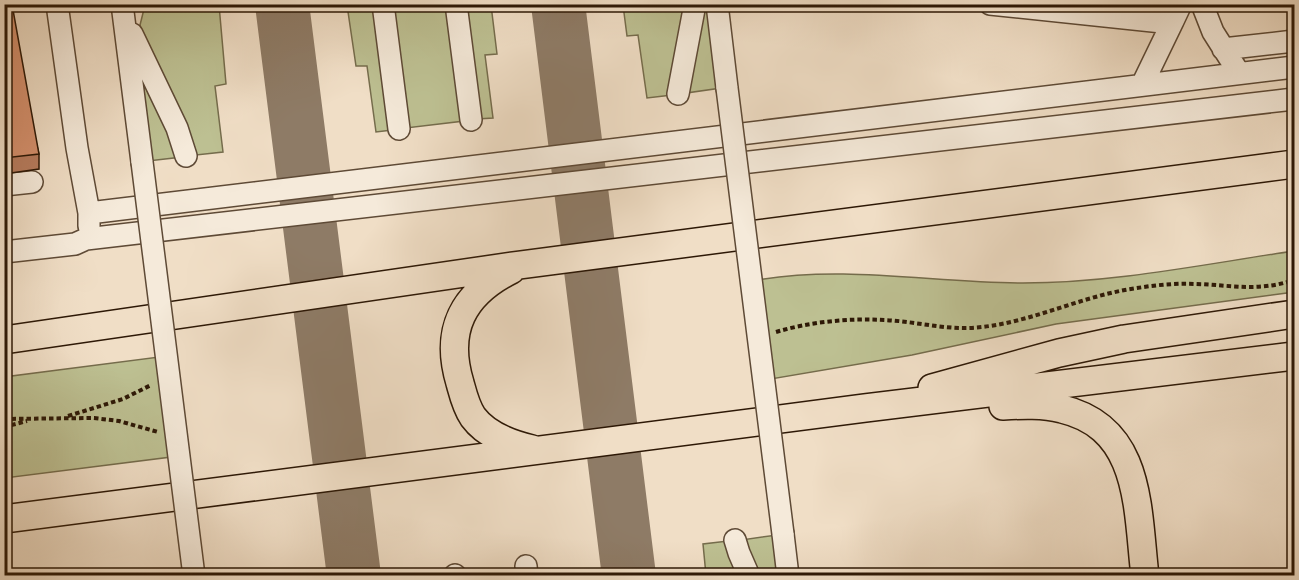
<svg xmlns="http://www.w3.org/2000/svg" width="1299" height="580" font-family="'Gentium Book Plus',serif">
<rect width="100%" height="100%" fill="#f0dec6"/>
<filter id="stains"><feTurbulence type="fractalNoise" baseFrequency=".00333" numOctaves="4"/><feColorMatrix values="0 0 0 0 .2 0 0 0 0 .09 0 0 0 0 .02 0 0 0 .5 -.17"/></filter>
<radialGradient id="worn" r=".72"><stop offset=".6" stop-color="#630" stop-opacity="0"/><stop offset="1" stop-color="#630" stop-opacity=".3"/></radialGradient>
<path fill="#bdc092" stroke="#756c4c" stroke-width="1.5" d="M145,5H219L226,84L215,86L223,152L196,155L142,36L140,25Z
M347,5H376L392,130L376,132L367,66H356Z
M390,5H449L464,121L406,128Z
M462,5H491L497,54L485,55L493,118L477,119Z
M623,5H688L672,95L647,98L638,35L627,36Z
M703,5H712L721,88L686,93Z
M133,48L182,157L148,161Z
M1294,251V292L1056,324L912,355L771,379L758,280C845,265 935,283 1023,283C1114,283 1205,264 1294,251Z
M159,357L171,457L5,478L4,377Z
M777,535L782,575H757L741,540Z
M728,541L742,575H706L703,544Z"/>
<g fill="none" stroke-linecap="round" stroke-linejoin="round">
<path stroke="#8e7b66" stroke-width="54" d="M282,4L354,576
M558,4L629,576"/>
<g stroke="#5e4a36" stroke-width="24">
<path id="minor" d="M57,4L77,148L89,213V226
M122,4L142,162
M383,4L399,129
M456,4L471,120
M717,4L727,88
M990,4L1162,22L1173,21L1181,4
M1202,4L1213,32L1239,73
M132,34L177,128L186,156
M1223,49L1294,41
M1142,85L1173,21
M678,94L695,4
M4,185L32,182
M89,213L1294,67
M4,252L75,244L86,239L1294,99
M783,534L788,576
M735,540L739,553L749,576
M526,566L527,576
M455,575V576"/>
</g>
<g stroke="#2d1806" stroke-width="30">
<path id="major" d="M511,270C463,294 444,330 460,383C463,394 466,407 473,417C487,436 511,444 532,449
M4,340L520,265L1294,164
M932,388L1059,353L1124,339L1294,314
M1003,406C1022,405 1043,404 1062,409C1142,428 1137,509 1145,576
M4,519L865,408L1294,356"/>
</g>
<path stroke="#2d1806" stroke-width="4" stroke-dasharray="4.5 3" stroke-linecap="butt" d="M776,332C809,322 848,318 884,320C912,321 941,329 970,328C1028,325 1079,296 1137,288C1156,285 1176,283 1196,284C1232,285 1258,292 1294,280
M68,416L123,399L151,385
M4,419L94,418L119,421L158,432
M4,427L27,421"/>
<use href="#minor" stroke="#f5eada" stroke-width="21"/>
<use href="#major" stroke="#f0dec6" stroke-width="27"/>
<g stroke="#5e4a36" stroke-width="24" stroke-linecap="butt">
<path id="minor-bridge" d="M727,88L783,534
M142,162L194,576"/>
</g>
<use href="#minor-bridge" stroke="#f5eada" stroke-width="21"/>
</g>
<path fill="#b67b5d" stroke="#2d1806" stroke-width="1.5" d="M4,11L39,154V169L4,174Z"/>
<path fill="#d48f6c" stroke="#2d1806" stroke-width="1.5" d="M13,10L39,154L4,158V11Z"/>
<rect width="1299" height="580" fill="none" stroke="#f0dec6" stroke-width="24"/>
<rect x="6" y="6" width="1287" height="568" fill="none" stroke="#2d1806" stroke-width="3"/>
<rect x="12" y="12" width="1275" height="556" fill="none" stroke="#2d1806" stroke-width="1.5"/>
<rect width="100%" height="100%" filter="url(#stains)"/>
<rect width="100%" height="100%" fill="url(#worn)"/>
</svg>
